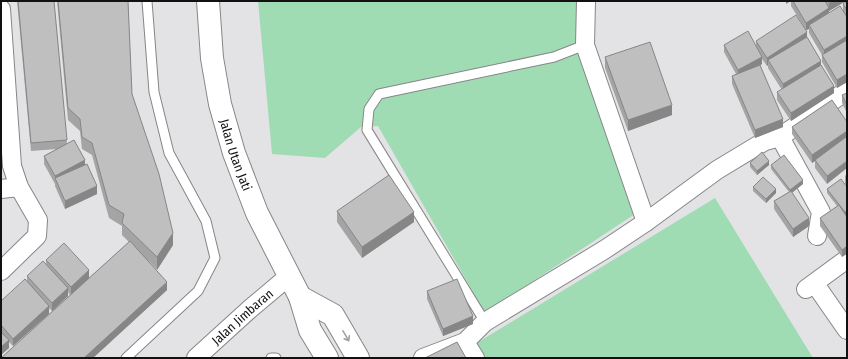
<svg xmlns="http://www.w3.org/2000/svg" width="848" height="359" font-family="'Fira Sans Condensed',sans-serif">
<rect width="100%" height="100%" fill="#e3e3e5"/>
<path fill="#9fdcb4" d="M258,1H582L591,56L644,208L485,313L378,126L361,127L325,158L272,154Z
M715,198L813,358H484L475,344Z"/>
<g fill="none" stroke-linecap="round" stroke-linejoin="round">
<g stroke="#868688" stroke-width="11">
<path id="lane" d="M485,322L367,130L369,109L379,94L554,57L585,45
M126,358L198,291L215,258L206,221L169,153L154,92L147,1
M271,358H276"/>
</g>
<g stroke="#868688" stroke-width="20">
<g id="street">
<path d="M586,1L585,45L646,222"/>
<path d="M1,9L12,166L19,187L38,220L37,236L1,271"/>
<path d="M780,137L821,212L817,236"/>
<path d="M1,189L19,187"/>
<path d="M815,284L847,330"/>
<path d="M806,289L847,259"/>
<path d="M465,342L475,358"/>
<path id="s1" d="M196,358L251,308L289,276"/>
<path d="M423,358L465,342L485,322L604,250L646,222L717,170L765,141L780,137L842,94L847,92"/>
</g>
</g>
<g stroke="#868688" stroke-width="24">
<g id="secondary">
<path id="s2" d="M208,1L212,58L220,104L234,153L257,213L300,297L310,330L327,358"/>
<path d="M300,297L333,315L358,358"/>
</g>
</g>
<use href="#lane" stroke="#fff" stroke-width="9"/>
<use href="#street" stroke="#fff" stroke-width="18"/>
<use href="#secondary" stroke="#fff" stroke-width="22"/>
</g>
<path fill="#a5a4a4" d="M17,1H54L67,144L85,164L97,194L65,209L55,186V184L44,164V156L57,149L31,151Z
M57,1H128L132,94L173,245L157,270L148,260L167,290L93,358H1L70,295L68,292V296L52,311L49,308L13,346L9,342V348L1,355V301L27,281V276L46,264V260L89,278L129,242L122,235V226L109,218L92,155L82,149L80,131L68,120Z
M791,1H846L829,11V13L843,10V4L847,1V82L837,88L822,62V55L809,33V29L806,30L791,6Z
M807,38L834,93L791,121L777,100V92L782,90L768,68V65L767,66L762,59V64L760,65L783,127L755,138L732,84V76L736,74L724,52V45H756V41Z
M605,57L672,115L628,131L605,68Z
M847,93V113L842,103V95Z
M832,100L827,184L815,168V161L812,163L792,134V127Z
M750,163L769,165L757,175L750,167Z
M771,165L803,184L792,193L809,226L793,237L774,209V201L789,192L771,169Z
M847,174V185L845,184V176Z
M841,179L846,216L842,257L820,226V218L837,206L827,193V189Z
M753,187L776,193L766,203L753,191Z
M337,211L414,222L362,258L337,222Z
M427,291L473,324L443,336L427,299Z"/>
<path fill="#868686" d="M786,1H791L786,4Z
M833,1H846L829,11V15L809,25V29L806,30V23L829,8V3Z
M807,32V39L768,60V65L767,66V58Z
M847,36V44L824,58V50Z
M762,57V64L738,78V70Z
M821,61V69L783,92V84Z
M847,74V82L837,88V80Z
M834,86V93L791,121V113Z
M672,105V115L628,131V120Z
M783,119V127L755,138V130Z
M847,131V139L812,163V155Z
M85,160V168L55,179V176Z
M769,161V165L757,175V171Z
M847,161V168L827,184V176Z
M803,180V184L790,194V190Z
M97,186V194L65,209V201Z
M776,189V193L766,203V199Z
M847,211V215L845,217V212Z
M414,212V222L362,258V247Z
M809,218V226L793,237V229Z
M173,233V245L157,270V257Z
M847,246V254L842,257V250Z
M89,270V278L71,295V287Z
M167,282V290L93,358H84Z
M68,288V296L52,311V303Z
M49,306V314L13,346V339Z
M473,316V324L443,336V329Z
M9,340V348L1,355V347Z"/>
<path fill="#c0bfbf" stroke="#868686" d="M18,1H54L67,140L31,143Z
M58,1H128L132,94L159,174L173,233L157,257L122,223L124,214L109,205L92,143L82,137L80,119L68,108Z
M793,1H825L829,8L806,23Z
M847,1V10L843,4Z
M840,6L847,17V36L824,50L809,25Z
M796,15L807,32L767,58L756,41Z
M748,31L762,57L738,70L724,45Z
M807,37L821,61L783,84L768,60Z
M847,40V74L837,80L822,55Z
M650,42L672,105L628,120L605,57Z
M760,65L783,119L755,130L732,76Z
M821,65L834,86L791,113L777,92Z
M847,93V105L842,95Z
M832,100L847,122V131L812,155L792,127Z
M846,137L847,139V161L827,176L815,160Z
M74,140L85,160L55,176L44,156Z
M762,152L769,161L757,171L750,163Z
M784,155L803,180L790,190L771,165Z
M87,164L97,186L65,201L55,178Z
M389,175L414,212L362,247L337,211Z
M763,177L776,189L766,199L753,187Z
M841,179L847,187V211L845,212L827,189Z
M791,191L809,218L793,229L774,201Z
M839,205L847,217V246L842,250L820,218Z
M130,241L167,282L84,358H1Z
M64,243L89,270L71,287L46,260Z
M43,261L68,288L52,303L27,276Z
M25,279L49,306L13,339L1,325V301Z
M457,279L473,316L443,329L427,291Z
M1,332L9,340L1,347Z
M457,342L466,358H425Z"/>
<defs><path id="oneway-shaft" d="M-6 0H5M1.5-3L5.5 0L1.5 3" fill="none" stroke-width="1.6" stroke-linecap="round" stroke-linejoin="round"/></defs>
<use stroke="#a0a0a0" href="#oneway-shaft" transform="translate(346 336) rotate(60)"/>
<g text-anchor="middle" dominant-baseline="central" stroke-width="3" stroke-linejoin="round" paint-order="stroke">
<g font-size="13" fill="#111112" stroke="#e3e3e5">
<text stroke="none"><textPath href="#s2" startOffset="157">Jalan Utan Jati</textPath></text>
<text stroke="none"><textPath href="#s1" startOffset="62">Jalan Jimbaran</textPath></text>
</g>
</g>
<rect width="848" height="359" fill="none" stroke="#111112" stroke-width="4"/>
</svg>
